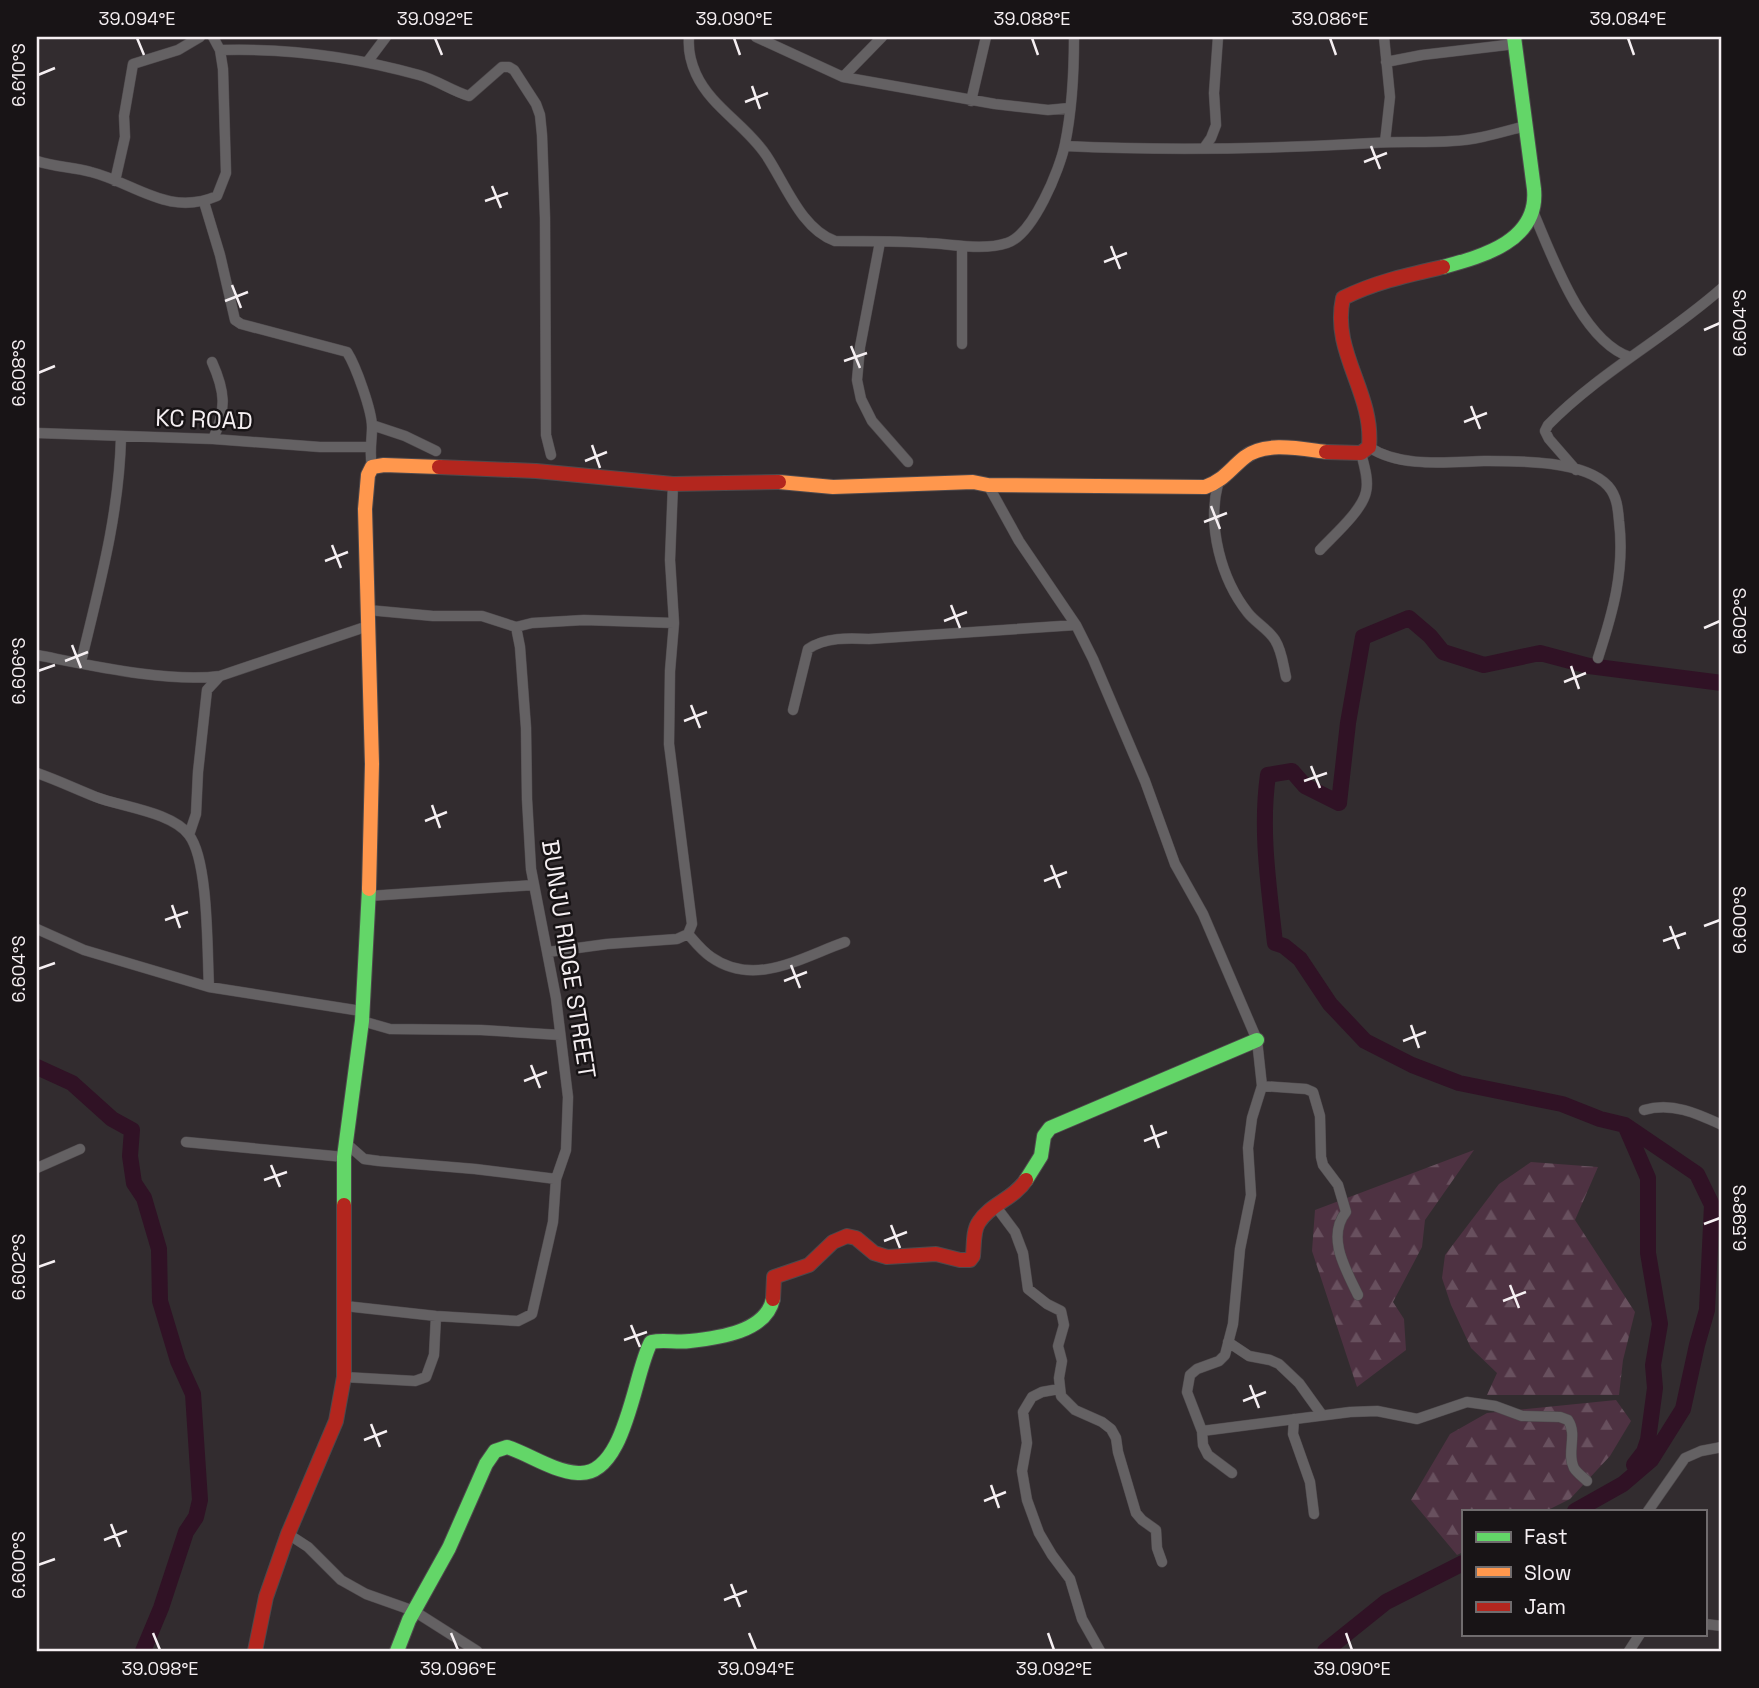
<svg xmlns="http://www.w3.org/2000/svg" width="1759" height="1688" font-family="'Space Grotesk',sans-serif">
<defs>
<pattern id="forest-firs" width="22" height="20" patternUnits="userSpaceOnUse" patternTransform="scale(1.75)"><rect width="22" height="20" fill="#4e3242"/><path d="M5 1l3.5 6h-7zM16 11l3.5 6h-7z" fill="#68505e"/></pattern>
</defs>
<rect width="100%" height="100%" fill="#322c2f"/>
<path fill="url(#forest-firs)" d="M1474,1150L1425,1220L1422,1247L1393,1302L1404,1319L1406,1350L1357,1387L1312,1251L1315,1210Z
M1531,1162L1598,1167L1575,1220L1635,1312L1623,1360L1619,1395H1487L1497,1373L1471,1348L1451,1305L1442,1278L1445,1255L1499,1184Z
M1616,1400L1631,1421L1610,1456L1570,1499L1546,1511H1463V1552L1457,1555L1411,1500L1450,1434L1487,1413Z"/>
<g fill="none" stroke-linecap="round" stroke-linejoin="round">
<path stroke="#301225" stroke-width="16" d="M37,1067L72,1083L112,1119L132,1130L130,1156L134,1183L144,1198L159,1249L160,1301L178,1361L193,1394L200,1500L196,1517L186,1532L161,1608L143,1651
M1625,1125L1648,1178V1253L1660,1324L1653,1365L1655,1388L1648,1440L1644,1452L1634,1465
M1575,1511L1623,1484L1651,1460L1683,1409L1697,1345L1707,1310L1712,1205L1697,1174L1625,1125L1600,1119L1562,1104L1459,1083L1412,1065L1365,1041L1330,1004L1300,959L1284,946L1275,943C1269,887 1260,831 1268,775L1292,771L1305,786L1339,803L1348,723L1363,637L1409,618L1430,636L1443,652L1484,665L1540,653L1589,666L1722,683
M1325,1651L1386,1602L1463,1563"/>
<g stroke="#4e494c" stroke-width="11">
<path id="street" d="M689,37C688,49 691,63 696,74C711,107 746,125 766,155C785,183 801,229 835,241C866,241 897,241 927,243C952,244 983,251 1007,243C1033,235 1060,169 1065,144C1072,110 1074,71 1074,37
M756,37L843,77L995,104L1048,110L1069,108
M1384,37L1390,97L1385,142
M220,50C287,48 355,57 419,75C437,80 452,91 469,96L502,67H509L514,70L536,104L540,115L542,135L545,218L546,435L551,455
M368,61L386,37
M1386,62L1422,55L1515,44
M843,77L882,37
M971,101L986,37
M1065,146C1168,151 1270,149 1373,143C1399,141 1426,143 1452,141C1477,140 1502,132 1525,126
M1204,148L1211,138L1216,125L1214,93L1218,37
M37,161C54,167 73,167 91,172C135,183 168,217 217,196L226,173L223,69L220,50L213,37
M115,181L125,137L124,116L133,64L178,50L200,37
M204,202L220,255L235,320L241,324L347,352C356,366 372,411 372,427C372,441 369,453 372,467
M1534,214C1553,258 1582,341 1630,357
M880,242L860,347L857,380L861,399L872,421L908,462
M962,344V246
M212,362C225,391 227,409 213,439
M372,425L405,436L436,451
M37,433L213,439L320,447H370
M1369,447C1400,468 1447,462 1484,461C1517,461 1584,460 1608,486C1617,496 1618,509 1619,521C1625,570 1613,612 1598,658
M1576,470L1549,439L1545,431L1548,425C1600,372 1667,337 1722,288
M1218,484C1207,526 1221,579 1248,613C1256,623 1268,629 1275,640C1282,651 1283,664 1286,677
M988,485L1019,541L1076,625L1093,659L1145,781L1175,864L1203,914L1257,1040L1262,1086L1252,1118L1248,1148L1251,1195L1240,1249L1233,1324L1225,1355L1219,1361L1197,1369L1190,1375L1187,1392L1202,1431L1203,1445L1208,1455L1232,1473
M1320,550C1333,536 1362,511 1366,492C1369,480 1364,465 1361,453
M368,610L433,616H482L516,627L532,623L584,620L674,623
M37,655C89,665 168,683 220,676L368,626
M81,662C99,587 119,516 121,437
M793,710L808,649C825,637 849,638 869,639L1076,625
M37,773C57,780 76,789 96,797C122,807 172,812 189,835C209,861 207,953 209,987
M189,835L196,814L198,772L207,690L219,677
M369,896L534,885
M37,929L84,950L209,987L361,1011
M688,934C695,942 702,951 711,957C755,988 802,957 845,942
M548,952L607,944L677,939L688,934L692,924L669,744L670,671L674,623L670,560L673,484
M362,1021L390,1029L481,1030L560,1035
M1262,1086L1306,1089L1313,1092L1320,1116L1321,1157L1323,1165L1338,1185L1346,1212C1326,1237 1346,1270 1358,1295
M1644,1110C1672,1102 1696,1113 1722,1125
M186,1142L344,1157
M347,1144L364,1159L379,1161L475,1169L556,1179
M37,1168L80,1149
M997,1208L1015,1232L1023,1253L1028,1289L1047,1304L1061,1311L1064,1325L1058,1346L1062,1361L1059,1378L1061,1396L1075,1410L1102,1422L1111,1429L1116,1438L1118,1452L1136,1513L1142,1520L1156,1530L1157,1548L1162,1562
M345,1306L436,1316L518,1321L532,1314L553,1222L556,1179L566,1150L568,1097L556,998L531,869L527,799L526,728L520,647L516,627
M1228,1342L1249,1356L1270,1360L1279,1364L1299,1383L1322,1415
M344,1377L415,1381L426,1377L434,1355L436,1316
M1059,1389L1042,1392L1032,1397L1023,1412L1027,1443L1022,1471L1027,1500L1039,1533L1052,1555L1070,1579L1082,1619L1100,1651
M1294,1419L1293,1434L1310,1482L1314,1514
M1202,1431L1350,1412L1377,1411L1417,1419L1467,1402L1495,1406L1522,1416L1560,1417L1568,1420C1578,1435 1566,1453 1574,1468C1577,1473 1583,1477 1587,1481
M1648,1511L1685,1458L1701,1451L1722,1447
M288,1534L308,1547L341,1580L366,1594L414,1611L477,1651
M1705,1624L1722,1626
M1629,1651L1640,1634"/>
</g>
<g stroke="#4e494c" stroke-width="16">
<path id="fast" d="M1443,267C1483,256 1539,241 1534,189L1514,37
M1026,1180L1041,1156L1044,1136L1050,1128L1257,1040
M344,1205V1157L362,1021L369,889
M397,1651L409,1620L449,1548L486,1464L495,1451L507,1447C531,1455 552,1471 578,1473C626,1477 634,1372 651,1342C665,1339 676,1343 690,1341C718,1338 766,1332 773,1299"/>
</g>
<g stroke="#4e494c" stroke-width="16">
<path id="slow" d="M779,482L833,487L973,482L988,485L1205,487C1223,481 1230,469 1245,457C1265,441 1302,449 1326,452
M369,889L372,764L365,509L368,475L372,467L384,465L439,467"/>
</g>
<g stroke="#4e494c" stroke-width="16">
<path id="jam" d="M1326,452L1361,453L1369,447C1374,392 1331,353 1343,298C1375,282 1408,275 1443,267
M439,467L536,471L673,484L779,482
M773,1299L774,1277L809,1265L833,1242L847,1236L856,1238L874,1253L887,1257L936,1254L960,1260H970L973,1256C974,1246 973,1230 979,1222C990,1204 1014,1199 1026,1180
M255,1651L266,1597L288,1534L336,1421L344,1377V1205"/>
</g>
<use href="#street" stroke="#646163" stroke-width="10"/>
<use href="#fast" stroke="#63d668" stroke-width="14"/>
<use href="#slow" stroke="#ff974d" stroke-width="14"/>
<use href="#jam" stroke="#b3261e" stroke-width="14"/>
</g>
<path fill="none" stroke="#f5eff2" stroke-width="2.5" d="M137,38L144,55M435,38L442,55M734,38L740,55M1032,38L1038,55M1330,38L1336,55M1628,38L1634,55M38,75L55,68M752,86L760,109M745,102L768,93M1371,146L1380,169M1364,162L1387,153M492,186L501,208M485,201L508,193M1111,246L1120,269M1104,262L1127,253M232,285L241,308M225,301L248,292M1704,330L1720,323M851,346L860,368M844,361L867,353M38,373L55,366M1471,406L1480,429M1464,422L1487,413M592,445L600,468M585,461L607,452M1211,506L1220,529M1204,522L1227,513M332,545L341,568M325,561L348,552M951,605L960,628M944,621L967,612M1704,628L1720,621M72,645L81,668M65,661L88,652M1571,666L1579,689M38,671L55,665M1564,682L1586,673M691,705L700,728M684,721L707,712M1311,766L1320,788M1304,781L1327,773M432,805L440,828M425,821L447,812M1051,865L1060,888M1044,881L1067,872M172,905L180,928M165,920L188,912M1670,926L1679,949M1704,926L1720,920M1663,941L1686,933M791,965L800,988M38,969L55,963M784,981L807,972M1411,1025L1419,1048M1403,1041L1426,1032M531,1065L540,1088M524,1081L547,1072M1151,1125L1159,1148M1144,1141L1167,1132M271,1165L280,1187M264,1180L287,1172M1704,1224L1720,1218M891,1225L900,1248M884,1241L907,1232M38,1267L55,1261M1510,1285L1519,1308M1503,1301L1526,1292M631,1325L640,1347M624,1340L647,1332M1250,1385L1259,1408M1243,1401L1266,1392M371,1424L380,1447M364,1440L387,1431M991,1485L999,1508M984,1501L1006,1492M111,1524L120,1547M104,1540L127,1531M38,1565L55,1559M731,1584L740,1607M724,1600L747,1591M153,1633L160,1650M451,1633L458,1650M749,1633L756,1650M1048,1633L1054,1650M1346,1633L1352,1650"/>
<g text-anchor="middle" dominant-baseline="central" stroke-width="5" stroke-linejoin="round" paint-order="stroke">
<g font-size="24" fill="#f5eff2" stroke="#181416">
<text transform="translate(204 419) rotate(2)">KC ROAD</text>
<text transform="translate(569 959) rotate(81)">BUNJU RIDGE STREET</text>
</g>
</g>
<rect width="1759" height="1688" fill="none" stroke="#181416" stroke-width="77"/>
<rect x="1462" y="1510" width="245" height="126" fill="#181416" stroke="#706c6e" stroke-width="2"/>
<rect x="1476" y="1532" width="35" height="10" fill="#63d668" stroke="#706c6e" stroke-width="2"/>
<text x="1524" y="1544" font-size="21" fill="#f5eff2">Fast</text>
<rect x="1476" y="1567" width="35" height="10" fill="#ff974d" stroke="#706c6e" stroke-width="2"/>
<text x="1524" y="1580" font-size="21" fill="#f5eff2">Slow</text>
<rect x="1476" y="1602" width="35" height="10" fill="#b3261e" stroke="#706c6e" stroke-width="2"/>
<text x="1524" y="1614" font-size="21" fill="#f5eff2">Jam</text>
<rect x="38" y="38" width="1682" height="1612" fill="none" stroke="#f5eff2" stroke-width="2.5"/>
<g font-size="18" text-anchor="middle" fill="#f5eff2">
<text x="137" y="25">39.094°E</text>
<text x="435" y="25">39.092°E</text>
<text x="734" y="25">39.090°E</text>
<text x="1032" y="25">39.088°E</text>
<text x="1330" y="25">39.086°E</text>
<text x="1628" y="25">39.084°E</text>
<text transform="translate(19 75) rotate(-90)" y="6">6.610°S</text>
<text transform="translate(1740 323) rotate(-90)" y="6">6.604°S</text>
<text transform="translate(19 373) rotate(-90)" y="6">6.608°S</text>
<text transform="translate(1740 621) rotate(-90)" y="6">6.602°S</text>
<text transform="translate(19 671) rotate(-90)" y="6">6.606°S</text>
<text transform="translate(1740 920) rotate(-90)" y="6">6.600°S</text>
<text transform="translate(19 969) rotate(-90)" y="6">6.604°S</text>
<text transform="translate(1740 1218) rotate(-90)" y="6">6.598°S</text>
<text transform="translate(19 1267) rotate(-90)" y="6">6.602°S</text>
<text transform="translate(19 1565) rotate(-90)" y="6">6.600°S</text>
<text x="160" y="1675">39.098°E</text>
<text x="458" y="1675">39.096°E</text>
<text x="756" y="1675">39.094°E</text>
<text x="1054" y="1675">39.092°E</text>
<text x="1352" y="1675">39.090°E</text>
</g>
</svg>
